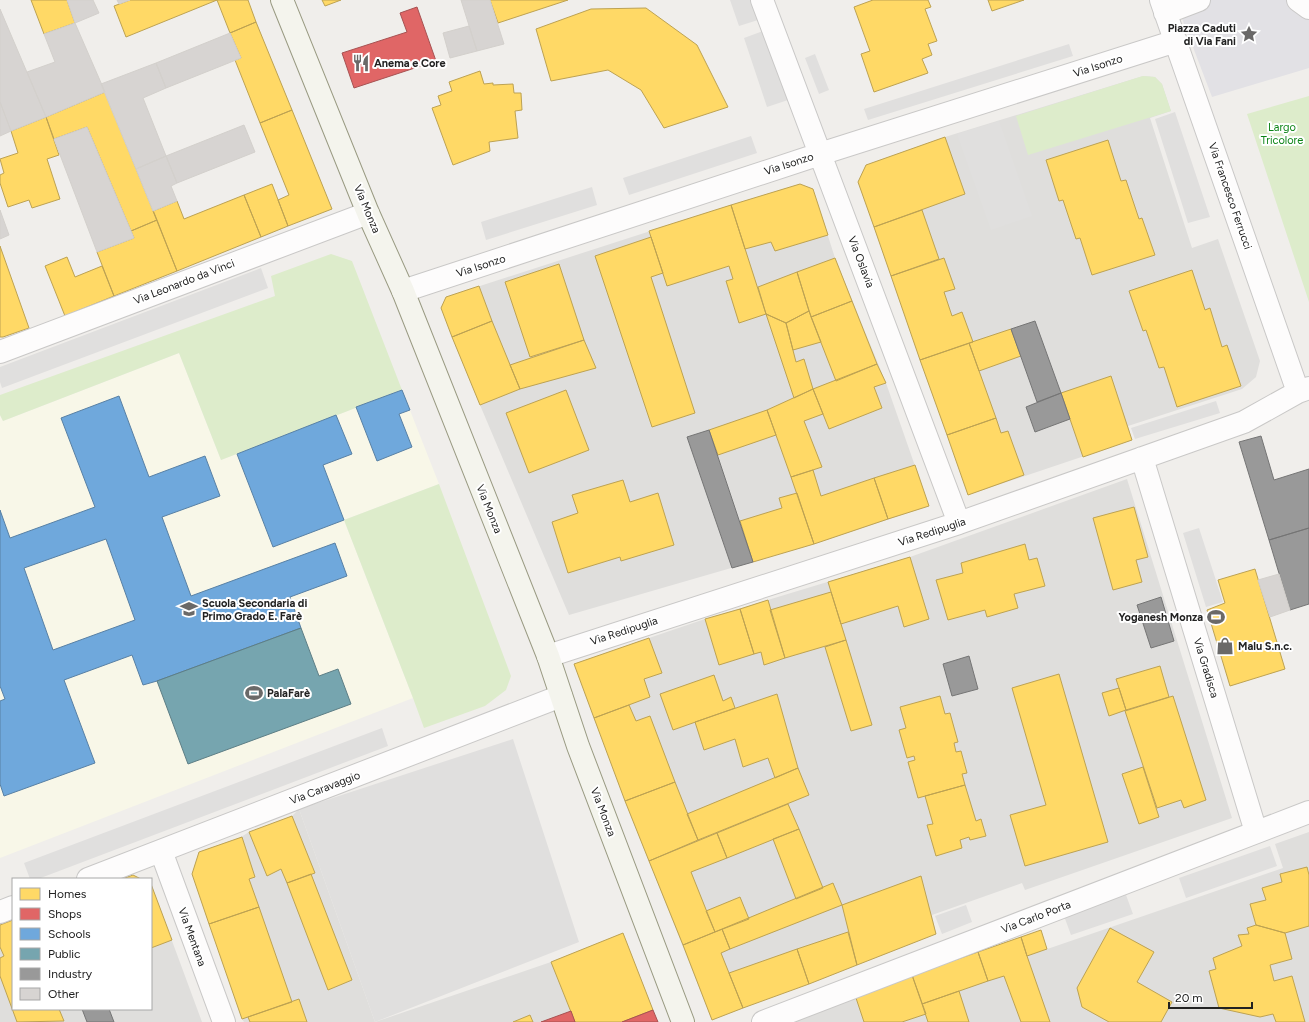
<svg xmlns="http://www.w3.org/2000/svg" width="1309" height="1022" font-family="Figtree,sans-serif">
<rect width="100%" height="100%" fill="#f0eeeb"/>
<path fill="#dfdedc" d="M1143,76L1155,77L1162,84L1171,111L1150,118L1192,248L1218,239L1260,361L1256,377L1242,389L1128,426L1132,440L968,495L858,182L866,165L945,137Z
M800,184L813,189L835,258L886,383L929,506L814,544L569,615L480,405L452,337L441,308L446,297L731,205Z
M1127,479L1232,818L1025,890L1022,883L932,915L936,934L712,1020L625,801L574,664L649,638L705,619L910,557Z
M299,809L375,1022H244L242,1019L192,874L199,852L241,837L249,832L292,816Z
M1309,832V1022H785L855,995L1021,937L1027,956L1283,868L1275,844Z
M151,884L202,1022H0V925L13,1009H151Z
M623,933L653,1010L622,1022H375L551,962Z"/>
<path fill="#f8f7e8" d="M179,353L221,460L402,390L439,484L344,520L413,698L0,858V415L3,421Z"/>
<path fill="#ddeccb" d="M1143,76L1155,77L1162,84L1171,111L1028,155L1016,116Z
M1309,96V302L1247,114Z
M331,254L352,261L402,390L221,460L179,353L3,421L0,415V395L275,296L271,276Z
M439,484L511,676L506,690L485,706L424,728L413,698L344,520Z"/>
<path fill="#e0dfde" d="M730,0H751L758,20L739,26Z
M763,31L788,100L767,107L744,38Z
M1069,44L1073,56L868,120L864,109Z
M815,54L829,90L819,94L805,58Z
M1175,112L1210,217L1188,223L1155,119Z
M999,121L1032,216L991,230L957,134Z
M751,136L757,153L629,195L623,178Z
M592,187L597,205L486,240L481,222Z
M261,268L268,288L2,388L0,382V367Z
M1216,401L1220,413L1135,439L1131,428Z
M1199,528L1223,602L1206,607L1183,533Z
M382,728L388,746L38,879H30L24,863Z
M513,739L579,942L375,1022L299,809Z
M1270,846L1277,866L1186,898L1179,878Z
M1126,895L1133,914L1071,935L1064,916Z
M966,905L972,922L942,934L935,916Z"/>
<path fill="#e2e1e5" d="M1175,0H1309V68L1212,97Z"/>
<path fill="#ffd966" stroke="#bda252" d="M31,0H67L75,23L44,34Z
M130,0H217L126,37L114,6Z
M217,0H248L256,22L230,33Z
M322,0H341L325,6Z
M490,0H568L498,23Z
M873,0H928L931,7L925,9L937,41L928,44L932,55L922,59L928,73L874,92L861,54L870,51L854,7Z
M988,0H1024L992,11Z
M646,8L697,45L728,107L664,128L641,90L608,70L551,81L536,29L591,9Z
M256,22L292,110L260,123L235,60L241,58L230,33Z
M480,71L484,84L493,83V85L513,84L514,93H521L522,110L515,111L518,138L489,142L490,151L453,165L432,108L441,105L438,96L452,91L449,82Z
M105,92L157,220L131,231L87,127L54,139L46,117Z
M292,110L332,209L288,226L278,200L289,195L260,123Z
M46,117L59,155L47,159L60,199L32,208L29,200L8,207L0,183V175L4,173L0,159L18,153L11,131Z
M945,137L965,194L874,227L858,182L866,165Z
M1108,140L1121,181L1126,180L1139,219L1142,218L1155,255L1092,275L1080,238L1076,239L1063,200L1059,201L1046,160Z
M272,184L288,226L261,237L244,195Z
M800,184L813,189L828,235L775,251L771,242L745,249L731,205Z
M244,195L261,237L177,271L153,211L177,201L184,219Z
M731,205L766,314L739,323L726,281L733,279L729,266L667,286L649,231Z
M922,210L939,259L891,276L874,227Z
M157,220L177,271L114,296L97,252L134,238L131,231Z
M651,237L663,273L651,277L695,413L652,427L595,256Z
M0,246L29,328L3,337H0Z
M67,257L75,277L102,266L114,296L65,316L45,266Z
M835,258L852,301L811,317L797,272Z
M944,258L955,289L944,292L952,316L962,312L973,342L920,360L891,276Z
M559,264L584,340L530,357L505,282Z
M1192,270L1205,310L1210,308L1222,347L1227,345L1241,386L1177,407L1164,367L1159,368L1146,330L1143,331L1129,291Z
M797,272L809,311L786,323L766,314L758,287Z
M479,286L492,321L452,337L441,308L446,297Z
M852,301L877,364L836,381L811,317Z
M809,311L821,342L793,350L786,323Z
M766,314L786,323L796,362L804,359L813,389L794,398Z
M492,321L520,389L480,405L452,337Z
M1011,329L1021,356L979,371L969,343Z
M584,340L596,368L520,389L510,365Z
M969,343L996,418L947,435L920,360Z
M877,364L886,383L874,387L882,408L829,429L813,389Z
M1111,376L1132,440L1083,457L1061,393Z
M813,389L823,414L804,421L822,467L791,477L767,410Z
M566,390L589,450L529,473L506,413Z
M767,410L776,435L718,455L709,430Z
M996,418L1001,433L1008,431L1024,475L968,495L947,435Z
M915,465L929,506L888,519L874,478Z
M813,470L821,496L874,478L888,519L814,544L791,477Z
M623,480L630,502L658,493L674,545L621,561L620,557L568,573L552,522L578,513L572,495Z
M797,493L814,544L753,562L740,521L782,508L779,498Z
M1134,507L1148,557L1136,560L1142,582L1113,590L1093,518Z
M1025,544L1029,560L1037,558L1045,586L1014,594L1018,608L987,617L985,610L948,620L936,580L963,573L961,563Z
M910,557L929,619L904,627L898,606L841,624L828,582Z
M1255,569L1285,669L1230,686L1207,610L1225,603L1218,580Z
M831,592L846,640L785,658L770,610Z
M768,600L785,658L764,665L761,652L754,654L740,609Z
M740,609L754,654L719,665L705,619Z
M649,638L662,673L644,679L650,697L594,718L574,664Z
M846,640L872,725L851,731L825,647Z
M1160,666L1169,697L1126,710L1116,679Z
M1059,674L1108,842L1025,866L1010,815L1046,805L1012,688Z
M714,675L723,701L731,697L735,708L673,730L660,694Z
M1119,688L1126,710L1109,716L1102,693Z
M777,694L798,768L775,778L768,758L743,767L735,739L704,750L695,722Z
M940,696L945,714L950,713L958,742L954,743L956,752L961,751L967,773L962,774L965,785L918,798L908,762L915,760L914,756L907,758L899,730L906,728L900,707Z
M1173,696L1206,800L1184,808L1181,800L1157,808L1125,711Z
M629,705L636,721L650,716L675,782L625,801L594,718Z
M1143,767L1159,817L1139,824L1122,774Z
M798,768L809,795L698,840L687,814Z
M675,782L698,840L649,861L625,801Z
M965,785L976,821L981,819L986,836L970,840L969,837L960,840L962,848L936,856L927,825L933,824L925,796Z
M788,804L799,829L727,858L717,833Z
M292,816L315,873L287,883L281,869L267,876L249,832Z
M799,829L823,888L796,899L773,839Z
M717,833L727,858L691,872L715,932L683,945L649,861Z
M242,837L255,877L249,879L259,907L209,924L192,874L199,852Z
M1307,867L1309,875V926L1285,933L1256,925L1250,904L1266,900L1262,888L1282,882L1280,874Z
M311,874L352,980L328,990L287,883Z
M133,875L141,879H122Z
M921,876L936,934L857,965L842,905Z
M833,883L842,905L730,949L722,929Z
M151,884L172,940L151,948Z
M740,897L749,919L715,932L706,911Z
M259,907L292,1002L242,1019L209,924Z
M13,920V1009H59L64,1021L17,1022L0,976V958L4,956L0,947V925Z
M1256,925L1285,933L1292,959L1270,965L1274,981L1292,976L1305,1022H1276L1273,1014L1260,1017L1219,1008L1209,971L1216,969L1213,958L1242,946L1238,935L1249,934L1247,928Z
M1110,928L1154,952L1137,982L1172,1002L1161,1022H1109L1082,1007L1077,988Z
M722,929L730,949L721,953L743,1008L712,1020L683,945Z
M1041,930L1047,949L1027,956L1021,937Z
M848,932L857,965L809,984L797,949Z
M623,933L653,1010L622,1022H575L551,962Z
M1021,937L1027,956L1050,1022H1021L1004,976L988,981L978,952Z
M797,949L809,984L743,1008L729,973Z
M978,952L988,981L922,1004L912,975Z
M912,975L926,1014L902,1022H864L855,995Z
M959,991L969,1022H928L922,1004Z
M299,999L307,1022H250L248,1017Z
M530,1015L533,1022H513Z"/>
<path fill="#e06666" stroke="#a75252" d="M417,7L436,61L354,88L342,53L407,32L400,13Z
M653,1010L658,1022H622Z
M571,1011L575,1022H541Z"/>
<path fill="#6fa8dc" stroke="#5880a4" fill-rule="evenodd" d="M402,390L410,410L399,414L412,447L377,461L356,407Z
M119,396L149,477L205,456L220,496L162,517L191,596L335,543L347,576L290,597L301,628L157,681L143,685L132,655L64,680L95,763L4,796L0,784V701L5,699L0,686V510L10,538L95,507L61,418ZM106,539L135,620L53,650L24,568Z
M336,415L352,454L323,465L344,520L273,547L237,454Z"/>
<path fill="#76a5af" stroke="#5d7e85" d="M301,628L319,676L338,669L351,704L188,764L157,681Z"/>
<path fill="#999" stroke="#757575" d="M1035,321L1061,393L1037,402L1011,329Z
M1061,393L1070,419L1035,432L1026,407Z
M709,430L753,562L732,568L687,437Z
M1261,436L1274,480L1309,469V528L1269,540L1239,442Z
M1309,528V604L1290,610L1269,540Z
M1161,597L1174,641L1151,648L1137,605Z
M969,656L978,689L952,696L943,664Z
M82,1009H109L114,1022H87Z"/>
<path fill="#d7d4d2" stroke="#d3d0cc" d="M67,0H93L99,13L75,23Z
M117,0H130L119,4Z
M461,0H490L504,44L477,51Z
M0,9L46,117L11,131L0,102Z
M75,23L105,92L46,117L27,72L55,62L44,34Z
M469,26L477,51L450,58L443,33Z
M230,33L241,58L166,88L156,63Z
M156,63L166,88L143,98L166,156L136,169L101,84Z
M0,102L11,131L0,136Z
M244,125L255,152L177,183L166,156Z
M87,127L134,238L97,252L54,139Z
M166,156L177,183L171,186L177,201L153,211L136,169Z
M0,210L9,235L0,239Z
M1279,574L1290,610L1270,617L1258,580Z"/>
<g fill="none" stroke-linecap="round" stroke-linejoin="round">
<g stroke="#c9c8c7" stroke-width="24">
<path id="street" d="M762,0L959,523
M1161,0L1298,392
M1298,0L1309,8
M1165,13L1199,0
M403,291L820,154L1176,41
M0,352L368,213
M1142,458L1256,832
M548,656L959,523L1244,422L1298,392L1309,388
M161,851L224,1022
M88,879L561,696
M0,912L13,907
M763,1022L1309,812"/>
</g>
<g stroke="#999a82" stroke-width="24">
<path id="secondary" d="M282,0L368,213L403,291L548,656L578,746L683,1022"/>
</g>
<use href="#street" stroke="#fdfcfc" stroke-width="22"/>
<use href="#secondary" stroke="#f4f4ed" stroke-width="22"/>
</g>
<defs>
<g id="sight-bare" transform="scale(1.38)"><path d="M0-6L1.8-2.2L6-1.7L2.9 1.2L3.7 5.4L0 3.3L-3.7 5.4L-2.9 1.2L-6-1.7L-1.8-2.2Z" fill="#6a6968" stroke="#fff" stroke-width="2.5" paint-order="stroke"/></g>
<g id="restaurant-bare" transform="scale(1.38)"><path d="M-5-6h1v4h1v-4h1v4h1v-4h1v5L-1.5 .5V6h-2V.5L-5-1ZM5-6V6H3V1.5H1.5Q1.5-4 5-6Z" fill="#6a6968" stroke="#fff" stroke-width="2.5" paint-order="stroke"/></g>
<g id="school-bare" transform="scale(1.38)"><path d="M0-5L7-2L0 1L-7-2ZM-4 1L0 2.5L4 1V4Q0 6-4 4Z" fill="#6a6968" stroke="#fff" stroke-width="2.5" paint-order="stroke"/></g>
<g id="stadium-bare" transform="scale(1.38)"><path d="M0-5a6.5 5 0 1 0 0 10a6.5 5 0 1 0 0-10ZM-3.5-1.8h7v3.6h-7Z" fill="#6a6968" stroke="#fff" stroke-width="2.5" paint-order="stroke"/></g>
<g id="shop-bare" transform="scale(1.38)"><path d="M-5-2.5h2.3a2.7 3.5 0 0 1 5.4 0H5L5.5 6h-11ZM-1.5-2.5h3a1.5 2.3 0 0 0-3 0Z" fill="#6a6968" stroke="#fff" stroke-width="2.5" paint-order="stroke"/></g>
</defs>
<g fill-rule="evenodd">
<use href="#sight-bare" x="1249" y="34"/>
<use href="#restaurant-bare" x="361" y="63"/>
<use href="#school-bare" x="189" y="609"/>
<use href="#stadium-bare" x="1216" y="617"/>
<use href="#shop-bare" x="1225" y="646"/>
<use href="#stadium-bare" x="254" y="693"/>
</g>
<g text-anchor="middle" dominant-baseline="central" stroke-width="4" stroke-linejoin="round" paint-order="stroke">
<g font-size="11" font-weight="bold" fill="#222" stroke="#fff" text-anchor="start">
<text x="1236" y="28" text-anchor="end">Piazza Caduti<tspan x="1236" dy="13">di Via Fani</tspan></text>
<text x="374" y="63">Anema e Core</text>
<text x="202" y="603">Scuola Secondaria di<tspan x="202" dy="13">Primo Grado E. Farè</tspan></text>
<text x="1203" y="617" text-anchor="end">Yoganesh Monza</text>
<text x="1238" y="646">Malu S.n.c.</text>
<text x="267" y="693">PalaFarè</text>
</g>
<g font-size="11" fill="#222" stroke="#fff">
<text transform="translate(1098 66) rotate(-18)">Via Isonzo</text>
<text transform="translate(789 164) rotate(-18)">Via Isonzo</text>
<text transform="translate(1230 196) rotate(71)">Via Francesco Ferrucci</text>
<text transform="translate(367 209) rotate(67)">Via Monza</text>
<text transform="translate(861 262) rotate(69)">Via Oslavia</text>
<text transform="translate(481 266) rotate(-18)">Via Isonzo</text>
<text transform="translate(184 282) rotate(-21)">Via Leonardo da Vinci</text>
<text transform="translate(489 509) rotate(68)">Via Monza</text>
<text transform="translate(932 532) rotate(-18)">Via Redipuglia</text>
<text transform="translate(624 631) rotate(-18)">Via Redipuglia</text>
<text transform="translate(1206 668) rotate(73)">Via Gradisca</text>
<text transform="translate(325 788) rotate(-21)">Via Caravaggio</text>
<text transform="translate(603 812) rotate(69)">Via Monza</text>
<text transform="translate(1036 917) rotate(-21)">Via Carlo Porta</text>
<text transform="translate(192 937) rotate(70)">Via Mentana</text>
</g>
<g font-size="11" fill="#0c8416" stroke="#fff">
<text x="1282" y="127">Largo<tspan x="1282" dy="13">Tricolore</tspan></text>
</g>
</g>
<rect x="12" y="878" width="140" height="132" fill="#ffffff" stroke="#a7a7a7"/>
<rect x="20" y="888" width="20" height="12" fill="#ffd966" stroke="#a7a7a7"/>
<text x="48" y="898" font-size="12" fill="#222222">Homes</text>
<rect x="20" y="908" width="20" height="12" fill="#e06666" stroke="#a7a7a7"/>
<text x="48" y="918" font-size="12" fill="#222222">Shops</text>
<rect x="20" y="928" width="20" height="12" fill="#6fa8dc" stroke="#a7a7a7"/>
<text x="48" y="938" font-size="12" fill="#222222">Schools</text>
<rect x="20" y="948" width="20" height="12" fill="#76a5af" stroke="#a7a7a7"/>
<text x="48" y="958" font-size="12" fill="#222222">Public</text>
<rect x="20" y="968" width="20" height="12" fill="#999999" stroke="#a7a7a7"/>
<text x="48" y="978" font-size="12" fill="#222222">Industry</text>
<rect x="20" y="988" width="20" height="12" fill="#d7d4d2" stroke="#a7a7a7"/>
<text x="48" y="998" font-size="12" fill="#222222">Other</text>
<path d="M1169 1002v6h83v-6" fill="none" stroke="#222222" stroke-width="2"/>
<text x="1175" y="1002" font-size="12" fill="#222222" stroke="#ffffff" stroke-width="3" paint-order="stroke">20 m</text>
</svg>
